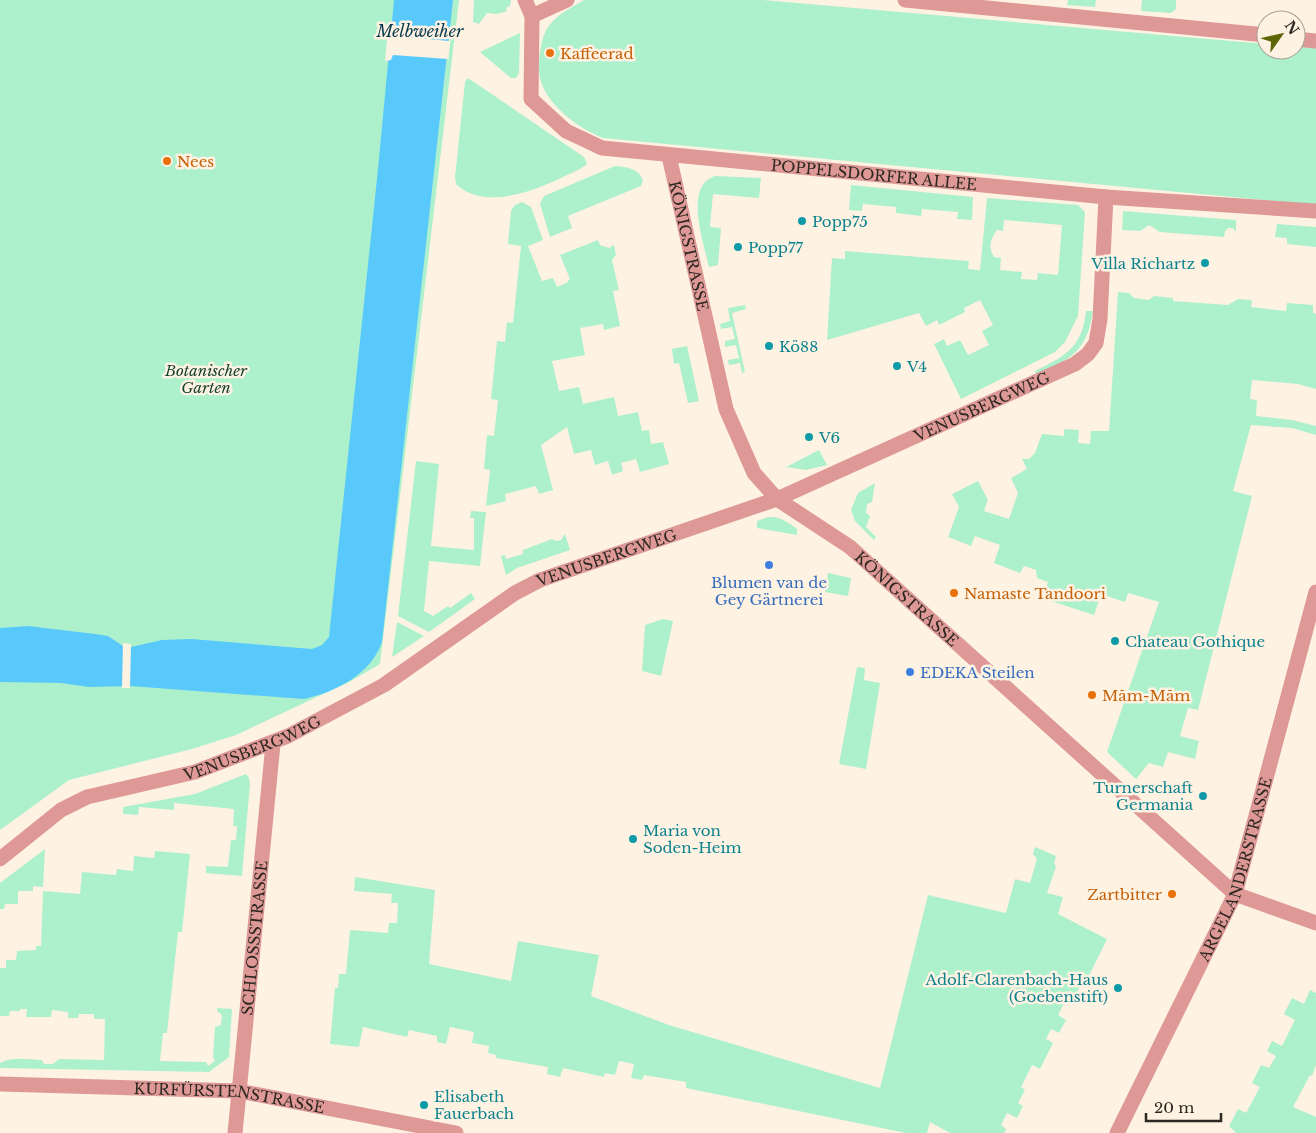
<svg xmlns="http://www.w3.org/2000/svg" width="1316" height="1133" font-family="'Libre Baskerville',serif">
<rect width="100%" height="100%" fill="#fef2e2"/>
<path fill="#adf0cc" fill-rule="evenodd" d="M0,0H459L380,664L351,681L236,735L192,749L69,780L0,830Z
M474,0H511L510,6L506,8L507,11L497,14L487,13L479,24L473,22Z
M584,0H763L1266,44V50H1296V46L1316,48V205L603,138C581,130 552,108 543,87C538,76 538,64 540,53C541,45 543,34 548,27C556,15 572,7 584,0Z
M1068,0H1096L1095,7L1067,5Z
M1142,0H1176V9L1171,13L1141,11Z
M520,33L519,73L516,78H511L480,52Z
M468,78L584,157L587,164C580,170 571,173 563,177C534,191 484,211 456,184L455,177L465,82Z
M615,166C627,167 638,168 643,180L641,186L568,216L572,228L550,237L540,204L544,196Z
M715,176L761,178L759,198L713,194L710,227L721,228L718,265L709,267C704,244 683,186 715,176Z
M851,185L973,197L972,220L957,219L958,212L922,209L921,216L896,213V207L863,204L862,211L849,210Z
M987,198L1078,205L1085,212L1078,316L1065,342L1055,352L961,399L934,344L944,339L947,346L960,340L968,355L989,345L982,331L993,325L980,300L964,308L965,312L939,325L937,320L926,326L919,313L827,340L832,258L845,259V251L969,261L968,269L980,270ZM1004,220L1062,225L1058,275L1038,273L1037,280L1021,279L1022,272L1000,270L1001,258L994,257C988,248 990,239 997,230L1003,231Z
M522,202L531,207L543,240L528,246L542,281L553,278L557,287L568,282V280L570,279L560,255L598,240L600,245L609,248L614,245L616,255L612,260L619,290L613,291L620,326L604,330L603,324L580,328L585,355L552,361L559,391L579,387L583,404L614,397L618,416L638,412L642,431L649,430L651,444L663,442L669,464L640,472L636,459L621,463L623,471L612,475L608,461L595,465L591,450L574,454L567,427L541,445L553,490L539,494L536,486L505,494L506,501L486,506L490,470L484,469L487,435L494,436L498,400L491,399L497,341L505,342L507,322L513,323L521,246L508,244L511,211L515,205Z
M1123,211L1236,220V232L1233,228H1228L1225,231L1224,237L1160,232L1149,225L1140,231L1122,230Z
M1277,224L1316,227V247L1287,244V238L1275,237Z
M1118,292L1129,293L1134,298L1149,300L1154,296L1173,298V301L1228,305L1238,299L1252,300L1251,307L1286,311L1287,303L1313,305V313L1316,314V389L1298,384L1252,380L1250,399L1257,400L1256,416L1292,420L1316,426V435L1292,428L1251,425L1233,491L1252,496L1198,710L1188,708L1180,736L1199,741L1195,759L1168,752L1163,767L1149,763L1136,779L1107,752L1159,602L1128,593L1125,602L1101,594L1094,615L1042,598L1048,582L1037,578L1036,570L1024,566L1020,573L994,563L1000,545L975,536L971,546L948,537L959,507L952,494L978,481L988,500L984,511L1009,519L1018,493L1011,478L1027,469L1022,459H1029L1035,453L1042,434L1064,436V429L1079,430L1078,443L1090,444L1091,431H1109Z
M745,305L746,309L732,313L745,372L742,373L740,363L729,365L728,360L739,358L736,345L725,347V341L735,339L732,327L721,329L720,324L730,321L728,308Z
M1086,311H1093C1087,352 1070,359 1037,376L1035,371C1065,356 1082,348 1086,311Z
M687,346L699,401L688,403L679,363L674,364L672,349Z
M819,450L827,465L806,470L786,467Z
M416,461L439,464L431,546L474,550V518H470L471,511L486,512L480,566L429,561L424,611L433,616L448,606L450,608L471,593L475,599L429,632L398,616Z
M875,483L872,502L867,504L866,513L870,516L866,527L876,537L874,540L855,521L851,510L858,493Z
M768,517C780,516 788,522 797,529V535L757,528V521Z
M565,534L570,550L517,568L506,575L501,556L505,555L506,559L523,554V550L552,539L556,541L561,540Z
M828,573L851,578L848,596L825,592Z
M663,619L673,621L661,676L642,671L645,625Z
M397,622L424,636L392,657Z
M857,667L865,668L864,680L880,683L866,769L839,764Z
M246,774L249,778L250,784L242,876L206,873V866L228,867L231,840H236L237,826H233L234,809L174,803V810L139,807L138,815L123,814V807L195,794Z
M1035,847L1056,856L1054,863L1056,867L1047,893L1063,897L1058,914L1107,939L1085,984L1082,983L1076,994L1070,991L1058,1015L1066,1020L1059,1033L1051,1029L1046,1039L1053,1043L1040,1069L1032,1065L1021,1087L1025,1090L1018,1103L1023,1106L1017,1118L1007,1113L1001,1125L1006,1129L1004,1133H950L930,1122L927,1133H906L686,1088V1082L644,1075L642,1080L631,1078L634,1064L619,1061L615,1075L605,1073L604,1077L563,1068L560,1077L547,1074L548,1067L496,1058V1055L488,1053L489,1046L472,1043L474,1032L450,1027L446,1044L437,1042V1036L409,1030L407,1037L363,1027L359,1047L330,1044L335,988H338L339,974H346L350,930L388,933L389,923H397L398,903H391L392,894L354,891L355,877L435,890L429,964L511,981L518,941L599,955L591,996L669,1025L880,1088L928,895L1006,913L1015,879L1030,883L1037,859L1033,854Z
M45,849L43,887L33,886V891H18V904H5L4,909H0V883Z
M155,851L190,854L182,932H178L167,1033H163L160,1061L206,1062L208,1066L215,1061L213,1057L215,1027L221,1025L222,1015L217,1011V1008L232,1009L229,1057L209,1072L0,1068V1063C14,1056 27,1060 42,1060L44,1064H53L59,1059L104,1060L105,1019H94V1014H79L78,1018H68V1012L52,1010L51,1017H26L27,1009H20V1011H10L9,1016H0V968H6V960H16L17,951L36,950V946H41L43,891L80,894L82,872L116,875L117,869L133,871L134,856L154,858Z
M1310,990L1316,993V1065L1312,1076L1310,1075L1293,1107L1316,1117V1133H1236L1229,1126L1238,1109L1246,1113L1260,1087L1252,1083L1261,1065L1269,1068L1276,1056L1267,1051L1272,1041L1282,1046L1295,1020L1284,1014L1292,998L1304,1004Z"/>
<path fill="#59c9fc" d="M394,0H453L382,642C371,674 336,692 304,699L130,686L89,687L61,683L0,682V628L28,626L95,634L108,636L123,646L131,647L162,640L191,639L312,649L322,645L329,637L378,169Z"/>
<path fill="#fef2e2" d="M388,28L394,31L395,36L449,41L451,36L448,62V59L393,55L391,60L385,61Z
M123,643L131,644L130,688H122Z"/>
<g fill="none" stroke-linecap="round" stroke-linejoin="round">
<g stroke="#de9996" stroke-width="15">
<path id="s1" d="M525,0L532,16L531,99L566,131L602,148L1106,197L1316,211"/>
<path d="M905,0L1266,35"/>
<path d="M532,16L567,0"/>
<path d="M1296,39L1316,41"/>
<path id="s2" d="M669,156L726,409L754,473L777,499L850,547L1235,894L1316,923"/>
<path id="s3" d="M0,859L61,810L87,797L195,772L288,736L384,685L515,593L540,580L777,499L1075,364L1088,354L1096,343L1100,319L1106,197"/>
<path id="s4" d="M0,1084L239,1091L456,1133"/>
<path id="s5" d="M235,1133L273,744"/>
<path id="s6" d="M1117,1133L1235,894L1316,592"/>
</g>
</g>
<g fill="#e8710a" stroke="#fef2e2" stroke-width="2">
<circle cx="550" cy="53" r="5"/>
<circle cx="167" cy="161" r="5"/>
<circle cx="954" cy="593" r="5"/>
<circle cx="1092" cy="695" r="5"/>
<circle cx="1172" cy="894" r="5"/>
</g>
<g fill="#0f9aa8" stroke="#fef2e2" stroke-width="2">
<circle cx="802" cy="221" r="5"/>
<circle cx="738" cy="247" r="5"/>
<circle cx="1205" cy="263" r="5"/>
<circle cx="769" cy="346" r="5"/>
<circle cx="897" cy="366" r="5"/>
<circle cx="809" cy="437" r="5"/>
<circle cx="1115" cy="641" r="5"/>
<circle cx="1203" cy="796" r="5"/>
<circle cx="633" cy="839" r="5"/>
<circle cx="1118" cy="988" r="5"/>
<circle cx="424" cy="1105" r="5"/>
</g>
<g fill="#3f7fe0" stroke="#fef2e2" stroke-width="2">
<circle cx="769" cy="565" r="5"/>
<circle cx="910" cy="672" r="5"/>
</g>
<g text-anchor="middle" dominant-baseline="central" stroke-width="5" stroke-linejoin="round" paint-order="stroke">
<g font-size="15" fill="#c56008" stroke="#fef2e2" text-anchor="start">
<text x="560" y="53">Kaffeerad</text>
<text x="177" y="161">Nees</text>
<text x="964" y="593">Namaste Tandoori</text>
<text x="1102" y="695">Măm-Măm</text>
<text x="1162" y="894" text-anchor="end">Zartbitter</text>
</g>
<g font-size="15" fill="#2d2821" stroke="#fef2e2">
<text stroke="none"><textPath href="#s1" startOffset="461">POPPELSDORFER ALLEE</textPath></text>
<text stroke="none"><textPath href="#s2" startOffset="92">KÖNIGSTRASSE</textPath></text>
<text stroke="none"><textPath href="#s3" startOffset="1090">VENUSBERGWEG</textPath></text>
<text stroke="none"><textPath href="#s3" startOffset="685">VENUSBERGWEG</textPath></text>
<text stroke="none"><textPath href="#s2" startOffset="528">KÖNIGSTRASSE</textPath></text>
<text stroke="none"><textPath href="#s3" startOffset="280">VENUSBERGWEG</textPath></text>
<text stroke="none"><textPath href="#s6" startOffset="290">ARGELANDERSTRASSE</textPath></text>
<text stroke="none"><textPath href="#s5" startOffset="196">SCHLOSSSTRASSE</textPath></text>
<text stroke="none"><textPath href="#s4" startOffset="230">KURFÜRSTENSTRASSE</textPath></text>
</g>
<g font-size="15" fill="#0d838f" stroke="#fef2e2" text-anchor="start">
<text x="812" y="221">Popp75</text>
<text x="748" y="247">Popp77</text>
<text x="1195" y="263" text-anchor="end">Villa Richartz</text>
<text x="779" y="346">Kö88</text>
<text x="907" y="366">V4</text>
<text x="819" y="437">V6</text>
<text x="1125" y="641">Chateau Gothique</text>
<text x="1193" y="787" text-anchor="end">Turnerschaft<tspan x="1193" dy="17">Germania</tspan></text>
<text x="643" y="830">Maria von<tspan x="643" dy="17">Soden-Heim</tspan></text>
<text x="1108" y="979" text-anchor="end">Adolf-Clarenbach-Haus<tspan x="1108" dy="17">(Goebenstift)</tspan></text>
<text x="434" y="1096">Elisabeth<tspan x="434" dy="17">Fauerbach</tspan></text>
</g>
<g font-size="15" font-style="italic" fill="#15432e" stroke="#fef2e2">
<text x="206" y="370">Botanischer<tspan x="206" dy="17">Garten</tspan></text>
</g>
<g font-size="15" fill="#366cbe" stroke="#fef2e2">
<text x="769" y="582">Blumen van de<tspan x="769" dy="17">Gey Gärtnerei</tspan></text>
<text x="920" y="672" text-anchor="start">EDEKA Steilen</text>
</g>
<g font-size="16" font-style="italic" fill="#06394d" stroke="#fef2e2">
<text x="420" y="31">Melbweiher</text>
</g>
</g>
<g transform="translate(1281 35) rotate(56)"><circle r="24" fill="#fef2e2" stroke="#aaa195"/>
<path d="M0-4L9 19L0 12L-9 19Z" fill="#5d6505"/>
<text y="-8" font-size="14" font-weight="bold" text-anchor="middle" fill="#2d2821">N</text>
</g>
<path d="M1146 1113v8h75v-8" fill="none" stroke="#2d2821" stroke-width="2.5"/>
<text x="1154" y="1113" font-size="15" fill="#2d2821" stroke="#fef2e2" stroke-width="4" paint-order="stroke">20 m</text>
</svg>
